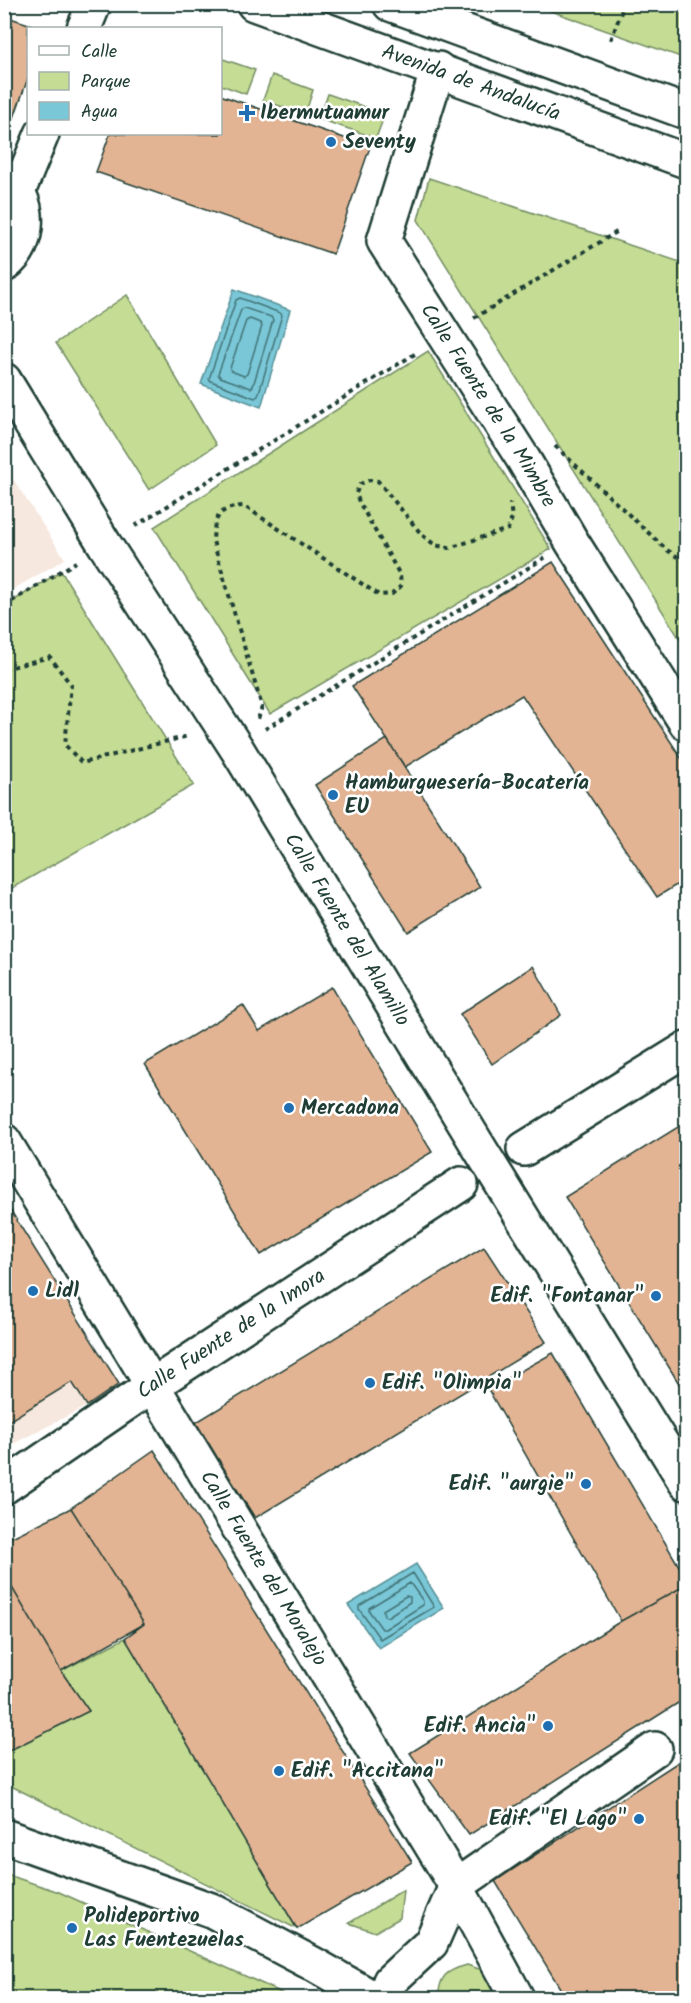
<svg xmlns="http://www.w3.org/2000/svg" width="691" height="2003" font-family="Kalam,sans-serif">
<rect width="100%" height="100%" fill="#fff"/>
<filter id="ink" filterUnits="userSpaceOnUse"><feTurbulence type="fractalNoise" baseFrequency=".0167" numOctaves="2"/><feDisplacementMap in="SourceGraphic" scale="12" xChannelSelector="R" yChannelSelector="G"/><feConvolveMatrix kernelMatrix="1 2 1 2 8 2 1 2 1" color-interpolation-filters="sRGB"/></filter>
<g filter="url(#ink)">
<path fill="#f7e8df" d="M4,465L65,559L5,594H4Z
M4,1200L119,1384L87,1406L5,1448Z"/>
<path fill="#c4dc93" stroke="#728c64" stroke-width="1.5" d="M534,5H686V59Z
M220,58L255,70L246,94L221,85Z
M272,75L313,90L305,115L263,100Z
M328,94L385,114L376,138L319,119Z
M429,178L686,264V649L418,220Z
M127,295L216,445L149,490L56,343Z
M428,351L551,549L270,714L154,527Z
M61,571L194,785L5,892V606Z
M125,1638L297,1929L5,1783L4,1753L89,1711L61,1671Z
M5,1874L59,1892L276,1990L290,1998H5Z
M403,1890L400,1918L375,1932L349,1923Z
M467,1965L482,1970L500,1998H438C440,1976 445,1971 467,1965Z"/>
<path fill="#7ac7d8" stroke="#569096" stroke-width="1.5" d="M234,289L290,310L261,407L201,384Z
M416,1564L444,1608L379,1648L348,1605Z"/>
<g fill="none" stroke-linecap="round" stroke-linejoin="round">
<path stroke="#437476" stroke-width="1.5" d="M240,298L280,313L282,315L258,396L255,398L211,381L209,379L236,300Z
M244,308L271,317L273,320L253,386L251,388L220,377L218,374L241,310Z
M250,319L260,323L262,326L247,374L244,376L231,371L230,368L246,321Z
M413,1573L434,1607L380,1639L359,1609V1606Z
M410,1583L423,1601V1605L385,1629H382L369,1611V1608Z
M406,1596L410,1597V1602L387,1617L384,1616L383,1610Z"/>
</g>
<path fill="#e3b494" stroke="#1f3d34" stroke-width="1.5" d="M4,16L41,28H28V78L4,146Z
M220,95L370,147L333,254L96,172L110,134H220Z
M553,562L686,765V879L657,897L522,695L405,767L352,686Z
M387,739L480,887L408,932L315,785Z
M533,966L561,1015L492,1064L460,1014Z
M332,987L432,1152L261,1255L145,1064L243,1005L259,1031Z
M686,1122V1395L565,1197Z
M4,1200L119,1384L87,1406L72,1382L4,1424Z
M484,1247L546,1342L255,1518L195,1423Z
M553,1353L686,1578V1585L621,1621L488,1389Z
M154,1450L412,1862L297,1929L125,1638L144,1624L71,1508Z
M71,1508L144,1624L61,1671L4,1574V1541Z
M4,1574L61,1671L89,1711L4,1753Z
M686,1585V1698L469,1835L410,1753L621,1621Z
M686,1757V1998H566L495,1881Z"/>
<g fill="none" stroke-linecap="round" stroke-linejoin="round">
<g stroke="#1f3d34" stroke-width="38">
<g id="minor">
<path d="M84,28L94,4"/>
<path id="s1" d="M438,69L384,241L522,457L572,542L686,723"/>
<path d="M4,176C32,197 33,244 4,265"/>
<path d="M18,192L42,134"/>
<path id="s2" d="M4,380L105,545L237,749L477,1144L686,1483"/>
<path id="s3" d="M4,1141L456,1886L517,1998"/>
<path d="M524,1149L686,1049"/>
<path id="s4" d="M4,1487L153,1385L461,1184"/>
<path d="M4,1836L211,1910L315,1965L373,1998"/>
<path d="M384,1998L390,1981L431,1943L456,1886L655,1749"/>
</g>
</g>
<g stroke="#1f3d34" stroke-width="38">
<g id="major">
<path id="s5" d="M254,4L686,161"/>
<path d="M390,4L686,112"/>
</g>
</g>
<path stroke="#1f3d34" stroke-width="4" stroke-dasharray="4.5 4.5" stroke-linecap="butt" d="M611,40L624,4
M474,318L620,230
M555,446L667,550L686,562
M135,526L418,352
M4,606L76,562
M4,669L50,657L71,685L65,745L82,763L188,736
M258,719L262,707L213,541C214,518 218,507 244,506L379,595L392,594L401,586L400,575L359,502L356,493L360,484L370,480L378,481L422,535L435,545L449,548L508,529L512,518L510,503
M265,729L546,557"/>
<use href="#minor" stroke="#fff" stroke-width="33"/>
<use href="#major" stroke="#fff" stroke-width="33"/>
</g>
</g>
<g fill="#1f6fb2" stroke="#fff" stroke-width="2">
<path d="M244 104h6v6h6v6h-6v6h-6v-6h-6v-6h6z"/>
<circle cx="331" cy="142" r="6"/>
<circle cx="333" cy="795" r="6"/>
<circle cx="289" cy="1108" r="6"/>
<circle cx="33" cy="1291" r="6"/>
<circle cx="656" cy="1296" r="6"/>
<circle cx="370" cy="1383" r="6"/>
<circle cx="586" cy="1484" r="6"/>
<circle cx="548" cy="1726" r="6"/>
<circle cx="279" cy="1771" r="6"/>
<circle cx="639" cy="1819" r="6"/>
<circle cx="72" cy="1928" r="6"/>
</g>
<g text-anchor="middle" dominant-baseline="central" stroke-width="5" stroke-linejoin="round" paint-order="stroke">
<g font-size="21" fill="#1f3d34" stroke="#fff">
<text stroke="none"><textPath href="#s5" startOffset="231">Avenida de Andalucía</textPath></text>
<text stroke="none"><textPath href="#s1" startOffset="375">Calle Fuente de la Mimbre</textPath></text>
<text stroke="none"><textPath href="#s2" startOffset="648">Calle Fuente del Alamillo</textPath></text>
<text stroke="none"><textPath href="#s4" startOffset="274">Calle Fuente de la Imora</textPath></text>
<text stroke="none"><textPath href="#s3" startOffset="500">Calle Fuente del Moralejo</textPath></text>
</g>
<g font-size="21" font-weight="bold" fill="#1f3d34" stroke="#fff" text-anchor="start">
<text x="260" y="113">Ibermutuamur</text>
<text x="343" y="142">Seventy</text>
<text x="345" y="783">Hamburguesería-Bocatería<tspan x="345" dy="24">EU</tspan></text>
<text x="301" y="1108">Mercadona</text>
<text x="45" y="1291">Lidl</text>
<text x="644" y="1296" text-anchor="end">Edif. "Fontanar"</text>
<text x="382" y="1383">Edif. "Olimpia"</text>
<text x="574" y="1484" text-anchor="end">Edif. "aurgie"</text>
<text x="536" y="1726" text-anchor="end">Edif. Ancia"</text>
<text x="291" y="1771">Edif. "Accitana"</text>
<text x="627" y="1819" text-anchor="end">Edif. "El Lago"</text>
<text x="84" y="1916">Polideportivo<tspan x="84" dy="24">Las Fuentezuelas</tspan></text>
</g>
</g>
<rect width="691" height="2003" fill="none" stroke="#fff" stroke-width="24"/>
<rect x="12" y="12" width="667" height="1979" fill="none" stroke="#1f3d34" stroke-width="2" filter="url(#ink)"/>
<rect x="27" y="27" width="195" height="108" fill="#ffffff" stroke="#a5b1ae" stroke-width="1.5"/>
<rect x="39" y="46" width="30" height="9" fill="#ffffff" stroke="#a5b1ae" stroke-width="1.5"/>
<text x="81" y="57" font-size="18" fill="#1f3d34">Calle</text>
<rect x="39" y="72" width="30" height="18" fill="#c4dc93" stroke="#a5b1ae" stroke-width="1.5"/>
<text x="81" y="87" font-size="18" fill="#1f3d34">Parque</text>
<rect x="39" y="102" width="30" height="18" fill="#7ac7d8" stroke="#a5b1ae" stroke-width="1.5"/>
<text x="81" y="117" font-size="18" fill="#1f3d34">Agua</text>
</svg>
